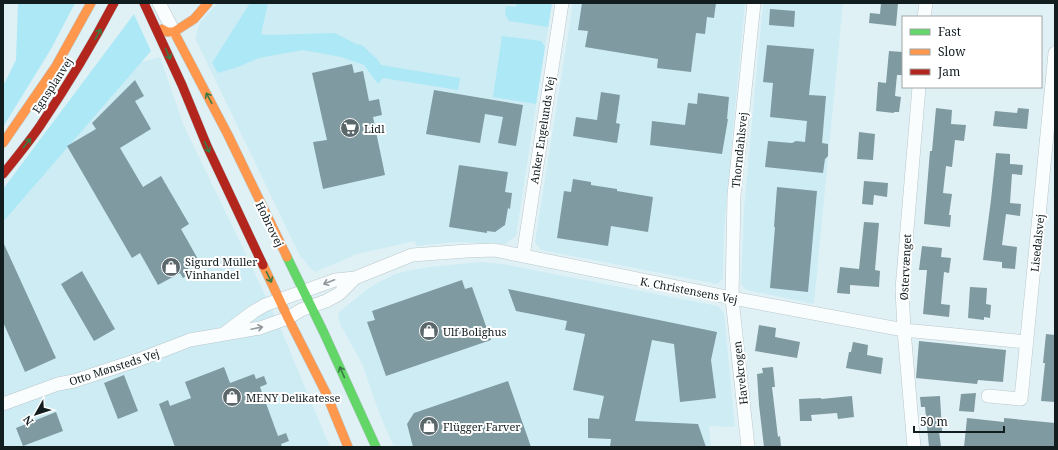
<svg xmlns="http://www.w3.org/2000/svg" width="1058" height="450" font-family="'Noto Serif',serif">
<rect width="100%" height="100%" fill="#e0f1f6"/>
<path fill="#ceecf4" d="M218,3H552L516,236L505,244L455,242L416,246L415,241L353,255V256L315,272L308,266L303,258H301L195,38L200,22Z
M573,3H745L727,194L724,231L723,279L717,284L541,250L535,242Z
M763,3H843L814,304L746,290L741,284L744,209Z
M160,57L184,126L243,248L280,327L330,447H3V222L141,62Z
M481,262L503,264L718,306L724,313L735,427L709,426L711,447H394L380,415L362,364L340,324L338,313L366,290L379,282L392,276V275L406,271L429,267Z"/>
<path fill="#ace8f5" d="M18,3H75L51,49L3,127V86L16,60Z
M250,3H268L261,34L269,35L335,33L356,44L362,45L377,59L381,65L460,78L458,90L383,78L378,84L364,65L341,57L303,50L259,58L238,67L218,73L212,63Z
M517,3H552L548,27L509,21L505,14L506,6L516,7Z
M134,14L151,51L3,222V189Z
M502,36L541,41L545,47L536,104L493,97Z"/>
<path fill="#7f9aa0" d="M582,3H716L714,18L707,17L705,34L696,33L691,72L657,68L658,59L585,47L588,31L578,30Z
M881,3H898L896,26L869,23L870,13L880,14Z
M770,9L795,11L794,27L769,25Z
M767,45L814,49L809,95L826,96L822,143L828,144V156L825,159L823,173L765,167L768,141L792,143L796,141L805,142L807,121L770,117L773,83L763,82Z
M889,51L903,52V75H897L895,96L901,97L899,112H894V113L876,111L878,82L886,83Z
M352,64L354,73L363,71L369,101L379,99L382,115L373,117L385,175L323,189L313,142L327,140L312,73Z
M135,80L144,96L135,101L151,129L120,148L143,187L161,176L189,224L181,229L199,261L188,268L191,273L183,278L180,273L158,285L140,253L132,258L67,146L96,129L92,123Z
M434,90L523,105L516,146L498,143L503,117L485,114L480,143L426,134Z
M601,92L620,95L616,123L620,124L617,143L573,136L576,117L597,120Z
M698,93L729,97L727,119H728L722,154L650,145L652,121L685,125L688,103L697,104Z
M936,108L952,110L951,124L966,125L964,141L955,140L952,167L946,166L943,193L952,194L949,215H951L950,227L924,224L930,151H932Z
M1018,108L1029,109L1027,129L993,126L995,111L1017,113Z
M859,132L875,134L873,160L857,159Z
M996,153L1010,154V164L1023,165L1022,175L1012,174L1010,203L1021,204L1020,216L1006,214L1002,245L1017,247L1015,269L1002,268V262L983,260L991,200Z
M459,165L508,172L505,192L512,193L510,209L508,208L505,225L495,232L487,231V233L449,227Z
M573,179L591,182V185L617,189V191L653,197L648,232L611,226L608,246L557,238L564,191L571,192Z
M864,181L888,183L887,197L874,195L873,205L862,204Z
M777,187L817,191L808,292L770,288L775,227H774Z
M864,222L879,223L875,270L880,271L879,287L850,285V294L837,293L840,267L859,269Z
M3,242L56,358L25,372L3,322Z
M922,246L942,248L941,257L951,258L949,273L944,272L941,304L950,305L949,317L923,314L927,270H919Z
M82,271L115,329L94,341L61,284Z
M462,280L465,289L472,287L491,340L386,376L367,322L375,320L372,311Z
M970,287L987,288L986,304L991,305L990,318L984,317V320L968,318Z
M508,289L717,332L711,360L716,398L680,402L674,344L652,340L635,421L698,424L706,447H610L611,439L588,438V418L599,419L604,396L573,390L585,334L565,330L567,321L516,311Z
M759,325L776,328L775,337L800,342L797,358L755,351Z
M1046,334L1055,335V402L1041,401L1045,363H1043Z
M919,341L1006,350L1003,382L978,380L977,384L916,378Z
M853,342L868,345L867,355L883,358L881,374L846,368L849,352H851Z
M224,367L230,383L254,374L256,379L264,376L267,384L260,387L278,436L286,433L289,441L281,444L282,447H175L159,404L168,400L170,406L191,398L185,382Z
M773,367L775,387H772L778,437L780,436L781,447H764L759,405L757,374L763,373L762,368Z
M124,375L138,411L118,419L104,383Z
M508,381L531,447H413L407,424L414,413Z
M976,393L974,412L959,411L961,394Z
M852,396L854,417L838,419L837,413L811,415L812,421H800L799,399L821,398V399Z
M940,396L942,431H939L941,447H929L925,407H921L920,397Z
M56,412L63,431L23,446L16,428Z
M967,418L1004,422V418L1055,423V447H964Z"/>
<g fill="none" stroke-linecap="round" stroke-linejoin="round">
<g stroke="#bac7cb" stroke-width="14">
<path id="street" d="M159,3L174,32
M924,17L926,3
M523,256L562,3
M225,333L253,312L265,305L335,280L355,278L412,255L467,251L494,250L732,298L904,330L1027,342
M988,396L1021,399L1055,53
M3,404L58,384L74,381L138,360L190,340L260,328L288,318L301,310L326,301L339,294L355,278
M748,447L732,298L734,195L754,3
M914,447L904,330L902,289L919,87"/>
</g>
<g stroke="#bac7cb" stroke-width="10">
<path id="fast" d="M287,257L324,333L376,447"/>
</g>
<g stroke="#bac7cb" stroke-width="10">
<path id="slow" d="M162,29L167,32H174L194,19L208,3
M174,32L228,135L287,257
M3,143L56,66L91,3
M263,265L288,318L326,393L348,447"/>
</g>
<g stroke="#bac7cb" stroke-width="10">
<path id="jam" d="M144,3L182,85L207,146L263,265
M3,174C16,158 29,142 40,126C67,86 92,45 114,3"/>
</g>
<use href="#street" stroke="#fafdfe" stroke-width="13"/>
<use href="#fast" stroke="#63d668" stroke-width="9"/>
<use href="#slow" stroke="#ff974d" stroke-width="9"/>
<use href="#jam" stroke="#b3261e" stroke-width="9"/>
</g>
<defs><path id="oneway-shaft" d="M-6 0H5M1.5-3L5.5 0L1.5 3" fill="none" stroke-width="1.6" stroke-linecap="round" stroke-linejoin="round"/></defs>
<g stroke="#3a7a44">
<use href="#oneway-shaft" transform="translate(98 34) rotate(-62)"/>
<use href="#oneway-shaft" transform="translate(168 54) rotate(66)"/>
<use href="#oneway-shaft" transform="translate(209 98) rotate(-118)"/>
<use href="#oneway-shaft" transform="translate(27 143) rotate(-52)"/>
<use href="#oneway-shaft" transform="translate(207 147) rotate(66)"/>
<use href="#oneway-shaft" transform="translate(269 277) rotate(64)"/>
<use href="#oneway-shaft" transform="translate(342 372) rotate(-114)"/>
</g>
<g stroke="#92989a">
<use href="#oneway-shaft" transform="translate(329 282) rotate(159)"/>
<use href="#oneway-shaft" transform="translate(257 328) rotate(-12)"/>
</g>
<defs>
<g id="supermarket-disc" transform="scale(1)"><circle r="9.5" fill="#5a676b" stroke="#fff"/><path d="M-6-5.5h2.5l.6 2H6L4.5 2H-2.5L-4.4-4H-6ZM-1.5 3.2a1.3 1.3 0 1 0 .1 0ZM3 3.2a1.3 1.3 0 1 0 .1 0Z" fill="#fff"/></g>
<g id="shop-disc" transform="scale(1)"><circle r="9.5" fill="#5a676b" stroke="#fff"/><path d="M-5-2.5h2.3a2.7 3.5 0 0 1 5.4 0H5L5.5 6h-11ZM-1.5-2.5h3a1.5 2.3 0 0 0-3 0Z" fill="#fff"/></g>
</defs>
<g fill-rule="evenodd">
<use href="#supermarket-disc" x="350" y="128"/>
<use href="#shop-disc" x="171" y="267"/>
<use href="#shop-disc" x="429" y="331"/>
<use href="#shop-disc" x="232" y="397"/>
<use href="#shop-disc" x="429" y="426"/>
</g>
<g text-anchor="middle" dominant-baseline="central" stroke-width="4" stroke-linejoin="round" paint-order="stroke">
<g font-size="11" fill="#121d20" stroke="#fff">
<text transform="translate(52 85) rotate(-57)">Egnsplanvej</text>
<text transform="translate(542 130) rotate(-81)">Anker Engelunds Vej</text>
<text transform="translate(739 150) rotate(-84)">Thorndahlsvej</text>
<text transform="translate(270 224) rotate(64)">Hobrovej</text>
<text transform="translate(1037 243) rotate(-84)">Lisedalsvej</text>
<text transform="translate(905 267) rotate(-87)">Østervænget</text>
<text transform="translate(689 290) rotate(11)">K. Christensens Vej</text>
<text transform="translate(114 367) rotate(-18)">Otto Mønsteds Vej</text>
<text transform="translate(740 373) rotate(-96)">Havekrogen</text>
</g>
<g font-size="11" fill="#121d20" stroke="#fff" text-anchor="start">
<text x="364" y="128">Lidl</text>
<text x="185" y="261">Sigurd Müller<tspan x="185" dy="13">Vinhandel</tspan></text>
<text x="443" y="331">Ulf Bolighus</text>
<text x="246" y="397">MENY Delikatesse</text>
<text x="443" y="426">Flügger Farver</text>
</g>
</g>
<rect width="1058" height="450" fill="none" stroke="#121d20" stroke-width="8"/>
<rect x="902" y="16" width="140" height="72" fill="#ffffff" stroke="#a0a5a6"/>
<rect x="910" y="29" width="20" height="6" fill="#63d668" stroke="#a0a5a6"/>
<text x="938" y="36" font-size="12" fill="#121d20">Fast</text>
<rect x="910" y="49" width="20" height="6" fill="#ff974d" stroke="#a0a5a6"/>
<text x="938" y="56" font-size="12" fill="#121d20">Slow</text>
<rect x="910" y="69" width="20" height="6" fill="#b3261e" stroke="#a0a5a6"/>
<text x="938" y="76" font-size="12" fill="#121d20">Jam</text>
<g transform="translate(36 414) rotate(231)" stroke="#ffffff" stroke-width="3" paint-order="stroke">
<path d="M0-3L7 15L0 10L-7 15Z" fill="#121d20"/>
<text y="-6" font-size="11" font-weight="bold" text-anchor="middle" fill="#121d20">N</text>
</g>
<path d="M914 426v6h90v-6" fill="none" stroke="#121d20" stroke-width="2"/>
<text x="920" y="426" font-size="12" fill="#121d20" stroke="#ffffff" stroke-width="3" paint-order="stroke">50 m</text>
</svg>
